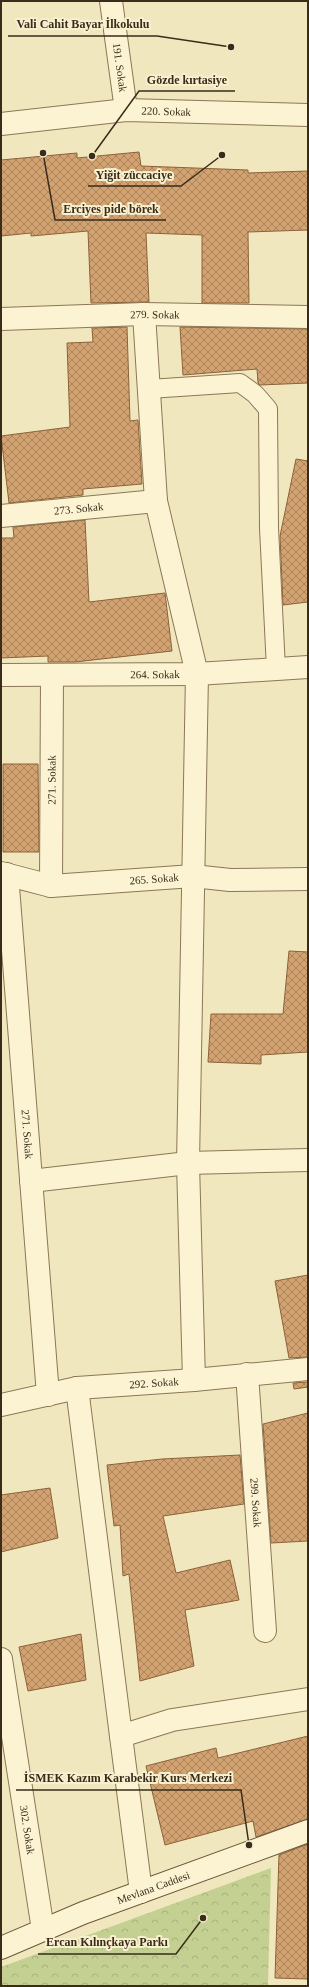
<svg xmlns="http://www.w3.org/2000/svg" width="309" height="1987" font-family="'Times New Roman',serif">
<defs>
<pattern id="park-crowns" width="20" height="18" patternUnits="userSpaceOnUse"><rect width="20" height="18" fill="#c3d091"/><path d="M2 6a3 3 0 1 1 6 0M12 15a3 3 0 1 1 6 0" fill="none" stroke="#a8b37c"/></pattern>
<pattern id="building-cross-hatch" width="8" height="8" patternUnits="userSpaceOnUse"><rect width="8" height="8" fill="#d2a271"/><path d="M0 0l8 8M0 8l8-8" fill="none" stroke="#ab845c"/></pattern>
</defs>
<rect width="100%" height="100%" fill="#f1e7be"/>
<path fill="url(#park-crowns)" d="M271,1868L268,1986H1V1967Z"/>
<path fill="url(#building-cross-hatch)" stroke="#8c6239" d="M139,152L141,166L248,170V173L308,171V230L248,232L249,303H202V235L146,233L149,302L91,303L88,231L31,236V233L1,236V160L77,153V158Z
M127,327L130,421L138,420L142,484L83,489V495L9,503L1,436L70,427L67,343L93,342L92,328Z
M180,327L308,329V383L260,385L258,383L257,369L183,375Z
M296,459L308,461V602L283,605L280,536Z
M85,520L89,602L165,593L172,651L75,662H48V656L1,658V538H14L13,527Z
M3,764H38L39,852H3Z
M289,951L308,952V1052L261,1055V1064L208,1062L211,1014H283Z
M308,1275V1357L289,1358L275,1281Z
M308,1382V1387L294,1389L293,1383Z
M308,1413V1541L271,1543L263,1424Z
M240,1455L244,1504L163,1516L176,1573L230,1560L239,1600L185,1610L194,1666L140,1681L129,1574L123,1576L120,1525L114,1526L107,1465L162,1459Z
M50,1488L58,1538L1,1552V1495Z
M81,1634L86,1680L28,1691L19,1647Z
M308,1736V1819L256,1837L253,1821L165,1845L146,1766L216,1748L218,1758Z
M308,1844V1979L275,1978L279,1855Z"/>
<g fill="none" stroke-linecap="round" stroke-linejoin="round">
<g stroke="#8b7755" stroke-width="20">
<path id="lane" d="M149,389L240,383L255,394L268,409L269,528L276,669"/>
</g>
<g stroke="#8b7755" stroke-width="24">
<g id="street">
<path id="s1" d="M111,1L126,110"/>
<path id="s2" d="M1,124L126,110L308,115"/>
<path d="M144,314L156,501L197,674L188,1163L194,1380"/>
<path id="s3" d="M1,319L144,314L308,317"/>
<path id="s4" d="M1,516L156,501"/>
<path id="s5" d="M1,675L197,674L308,667"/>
<path id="s6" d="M1,873L51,886L193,876L230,880L308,879"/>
<path id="s7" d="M7,874L48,1395"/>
<path id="s8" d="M51,886L52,675"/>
<path d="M31,1181L188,1163L308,1160"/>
<path id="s9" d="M247,1374L265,1631"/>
<path d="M77,1388L121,1736L172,1720L308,1699"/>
<path id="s10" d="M1,1405L77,1388L194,1380L308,1369"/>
<path id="s11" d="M1,1659L43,1930"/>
<path d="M121,1736L141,1892"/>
</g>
</g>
<g stroke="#6c5739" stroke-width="24">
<g id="secondary">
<path id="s12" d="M1,1948L83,1913L308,1831"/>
</g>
</g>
<use href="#lane" stroke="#fbf3d2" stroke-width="18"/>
<use href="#street" stroke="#fbf3d2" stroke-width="22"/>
<use href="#secondary" stroke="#fbf3d2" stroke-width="22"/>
</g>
<g text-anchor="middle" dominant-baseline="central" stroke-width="4" stroke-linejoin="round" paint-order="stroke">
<g font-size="11" fill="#392c1b" stroke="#f8f0ce">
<text stroke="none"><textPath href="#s1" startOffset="67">191. Sokak</textPath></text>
<text stroke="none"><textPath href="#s2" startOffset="166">220. Sokak</textPath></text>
<text stroke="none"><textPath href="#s3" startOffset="154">279. Sokak</textPath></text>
<text stroke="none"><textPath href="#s4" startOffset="78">273. Sokak</textPath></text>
<text stroke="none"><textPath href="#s5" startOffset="154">264. Sokak</textPath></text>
<text stroke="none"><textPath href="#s8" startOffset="106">271. Sokak</textPath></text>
<text stroke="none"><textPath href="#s6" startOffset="155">265. Sokak</textPath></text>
<text stroke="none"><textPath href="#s7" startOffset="261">271. Sokak</textPath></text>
<text stroke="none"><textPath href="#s10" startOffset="155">292. Sokak</textPath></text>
<text stroke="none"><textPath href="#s9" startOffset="129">299. Sokak</textPath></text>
<text stroke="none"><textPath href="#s11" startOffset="173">302. Sokak</textPath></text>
<text stroke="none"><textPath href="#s12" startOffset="164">Mevlana Caddesi</textPath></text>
</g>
</g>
<path fill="none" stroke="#392c1b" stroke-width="1.5" d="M231 47L157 36H8M92 156L139 91H235M222 155L181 186H88M43 153L55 220H166M249 1845L241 1790H16M203 1918L176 1954H38"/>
<g fill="#392c1b" stroke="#f8f0ce" stroke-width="1.5">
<circle cx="231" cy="47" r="4"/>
<circle cx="92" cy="156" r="4"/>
<circle cx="222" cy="155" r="4"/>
<circle cx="43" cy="153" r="4"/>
<circle cx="249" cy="1845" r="4"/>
<circle cx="203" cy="1918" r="4"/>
</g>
<g font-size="12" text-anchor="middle" font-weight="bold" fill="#392c1b" stroke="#f8f0ce" stroke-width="4" stroke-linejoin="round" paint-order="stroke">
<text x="83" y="28">Vali Cahit Bayar İlkokulu</text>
<text x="187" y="84">Gözde kırtasiye</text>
<text x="134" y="179">Yiğit züccaciye</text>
<text x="111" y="213">Erciyes pide börek</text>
<text x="128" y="1782">İSMEK Kazım Karabekir Kurs Merkezi</text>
<text x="107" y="1946">Ercan Kılınçkaya Parkı</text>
</g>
<rect width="309" height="1987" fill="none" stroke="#392c1b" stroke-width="4"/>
</svg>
